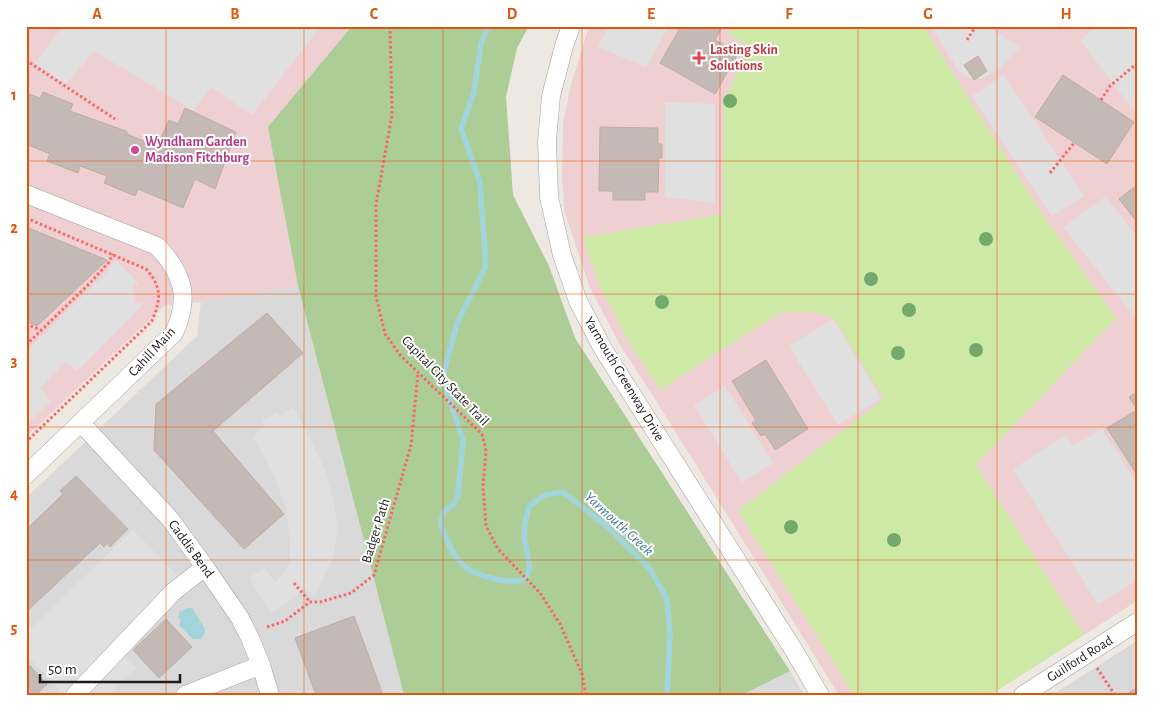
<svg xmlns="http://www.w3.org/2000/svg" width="1163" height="721" font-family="'Alegreya Sans',sans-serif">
<rect width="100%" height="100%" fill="#ede8e1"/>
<path fill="#dad9d9" d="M298,286L404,695H26V498L197,336L201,302Z
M1137,641V695H1052Z
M790,671L804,695H742Z"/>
<path fill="#efd0d2" d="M26,26H352L269,127L298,286L201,302L165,305L26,437Z
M589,26H1137V601L990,695H839L670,423L619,343L590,288L565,213L562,179L563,123L571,85Z"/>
<path fill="#cee8a6" d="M735,26H923L1040,210L1116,318L976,465L1084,635L990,695H854L738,511L884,399L834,318L811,312L779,313L660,390L630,343L600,287L583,237L723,214L724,101L749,47L729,34Z"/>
<path fill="#accd96" d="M352,26H529L517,48L506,97L513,195L549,266L575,338L790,671L742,695H404L298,286L268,127Z"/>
<path fill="#e0e0e0" d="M63,26H321L252,115L211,87L193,110L94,51L66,84L35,63Z
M609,26H669L646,67L598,47Z
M930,26H986L1020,47L999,69L982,79L969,78L959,71Z
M1099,26H1137V115L1080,40Z
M1004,75L1084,196L1052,216L972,96Z
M665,102L715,104V203L665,197Z
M1105,197L1137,236V314L1134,316L1063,227Z
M115,260L139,284L133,285L136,304L145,302L77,371L66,361L40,388L51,401L26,425V352L108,271Z
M833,319L881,398L838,425L789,346Z
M725,386L773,463L742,483L694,405Z
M293,407L311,440L326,473L334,503L337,526L336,542L332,560L315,596L303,589L288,602L271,613L249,578L264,568L275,582L286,571L290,562V544L286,509L277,483L267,462L253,437L265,426L262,421L277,413L280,416Z
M1102,429L1137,483V580L1098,604L1013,469L1066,435L1073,446Z
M133,530L177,575L180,574L189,589L125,652L126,658L137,668L108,695H57L58,689L55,684L26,655V633Z"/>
<path fill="#a1d5db" d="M188,608H192L205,629V633L201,639H193L179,625L181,620L178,618L180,611L183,612V610Z"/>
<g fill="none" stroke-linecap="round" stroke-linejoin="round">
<path stroke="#a1d5db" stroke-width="5.5" d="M488,26L481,44L474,92L461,129L480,182L486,266L457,323L444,372L446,389L463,440L458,496L454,504L444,511C443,514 441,519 441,522C442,533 456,561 465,567C480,577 509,585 526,579L530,567L524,537L525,522L529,506L545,495L563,492L609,528L650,569L667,599L670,634L667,695"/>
</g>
<path fill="#c5b9b5" stroke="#bfaca4" d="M681,26H723L715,40L738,53L715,94L660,63Z
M978,56L987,71L974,80L964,65Z
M1063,75L1134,122L1107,164L1035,117Z
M43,92L73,104L70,111L126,131L129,135L157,146L169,120L178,124L185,108L236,132L215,189L195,179L183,208L138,189L135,196L104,183L107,176L80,166L78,173L47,161L50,154L26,144V93L40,98Z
M600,127L658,128V144H662V158H659L658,192H645V200H613V191H599Z
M1137,185V222L1119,199Z
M26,227L107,260L37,326L26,321Z
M267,313L303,353L213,431L284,514L244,549L154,450L156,404Z
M766,360L808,429L775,450L765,434L761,436L752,423L756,421L732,381Z
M1137,392V409L1129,397Z
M1137,410V475L1107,428Z
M76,476L128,529L110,547L107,543L104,547L100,543L26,612V530L63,494L60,491Z
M354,616L383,695H316L295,638Z
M166,619L192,647L159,678L133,650Z
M29,665L47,684L36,695H26V668Z
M1137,688V695H1125Z"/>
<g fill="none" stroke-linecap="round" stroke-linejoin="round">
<g stroke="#a0a0a0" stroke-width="19">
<path id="minor" d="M571,26L564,46L551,96L547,141L549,197L562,255L578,301L603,349L793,649L820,695
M26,194L157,246C184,274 190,298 174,333L26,475
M81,423L170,519L205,567L240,618L250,638L261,665L270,695
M75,695L173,592L205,567
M185,695L261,665
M1023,695L1137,622"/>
</g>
<path stroke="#f96768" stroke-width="3" stroke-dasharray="2.5 2.5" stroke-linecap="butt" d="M390,26L392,115L376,204V296L385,334L401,356L482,434L486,451L483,486L486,526L498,549L540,593L560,624L582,674L586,695
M967,40L976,26
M26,62L27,61L115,119
M1101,100L1110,86L1134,66
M1050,173L1074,143
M26,218L146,269C162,287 161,299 152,321L26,442
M26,324L41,330
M26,345L90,283L109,262L113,254
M294,583L310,602
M267,627L285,621L310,602H320L351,593L374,575L411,445L418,373
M1097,668L1115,695"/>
<use href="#minor" stroke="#fff" stroke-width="18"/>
</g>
<g fill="#73aa6c">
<circle cx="730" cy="101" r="7"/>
<circle cx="986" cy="239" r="7"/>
<circle cx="871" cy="279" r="7"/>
<circle cx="662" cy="302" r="7"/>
<circle cx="909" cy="310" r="7"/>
<circle cx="976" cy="350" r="7"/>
<circle cx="898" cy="353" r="7"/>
<circle cx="791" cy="527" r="7"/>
<circle cx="894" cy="540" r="7"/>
</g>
<path fill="none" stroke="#de560d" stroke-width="1" stroke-opacity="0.55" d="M166,26V695M304,26V695M443,26V695M582,26V695M720,26V695M858,26V695M997,26V695M26,161H1137M26,294H1137M26,427H1137M26,560H1137"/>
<path fill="#e0444e" stroke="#fff" stroke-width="2" d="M696.5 50.5h5v5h5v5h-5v5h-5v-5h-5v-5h5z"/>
<circle fill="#d1479c" stroke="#fff" stroke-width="2" cx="135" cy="150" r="5"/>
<g text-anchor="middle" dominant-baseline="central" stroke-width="4" stroke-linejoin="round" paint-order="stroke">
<g font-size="14" font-weight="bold" fill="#be3a42" stroke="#fff" text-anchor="start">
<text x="710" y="50">Lasting Skin<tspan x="710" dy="16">Solutions</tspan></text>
</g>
<g font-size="14" font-weight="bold" fill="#b23c85" stroke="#fff" text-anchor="start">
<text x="145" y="142">Wyndham Garden<tspan x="145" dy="16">Madison Fitchburg</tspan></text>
</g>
<g font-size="14" fill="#1c1c1c" stroke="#fff">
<text transform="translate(152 352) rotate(-47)">Cahill Main</text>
<text transform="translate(624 379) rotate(59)">Yarmouth Greenway Drive</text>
<text transform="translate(445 381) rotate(46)">Capital City State Trail</text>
<text transform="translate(376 531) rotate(-73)">Badger Path</text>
<text transform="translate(191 549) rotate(54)">Caddis Bend</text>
<text transform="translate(1080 659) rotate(-32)">Guilford Road</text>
</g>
<g font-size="15" font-style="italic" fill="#43799b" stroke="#fff">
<text transform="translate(619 524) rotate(42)">Yarmouth Creek</text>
</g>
</g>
<rect width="1163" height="721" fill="none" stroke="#ffffff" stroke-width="55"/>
<path d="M40 674v8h140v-8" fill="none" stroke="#1c1c1c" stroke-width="2.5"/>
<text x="48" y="674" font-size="15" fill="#1c1c1c" stroke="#ffffff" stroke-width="4" paint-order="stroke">50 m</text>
<rect x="28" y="28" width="1108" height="666" fill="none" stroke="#de560d" stroke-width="2"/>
<g font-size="16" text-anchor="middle" font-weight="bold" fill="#de560d">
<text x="97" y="19">A</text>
<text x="235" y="19">B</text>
<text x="374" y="19">C</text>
<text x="512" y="19">D</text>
<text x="651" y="19">E</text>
<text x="789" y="19">F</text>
<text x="928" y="19">G</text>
<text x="1066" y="19">H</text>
<text x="14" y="100">1</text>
<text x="14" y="233">2</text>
<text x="14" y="366">3</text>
<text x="14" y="499">4</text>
<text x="14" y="633">5</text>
</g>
</svg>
